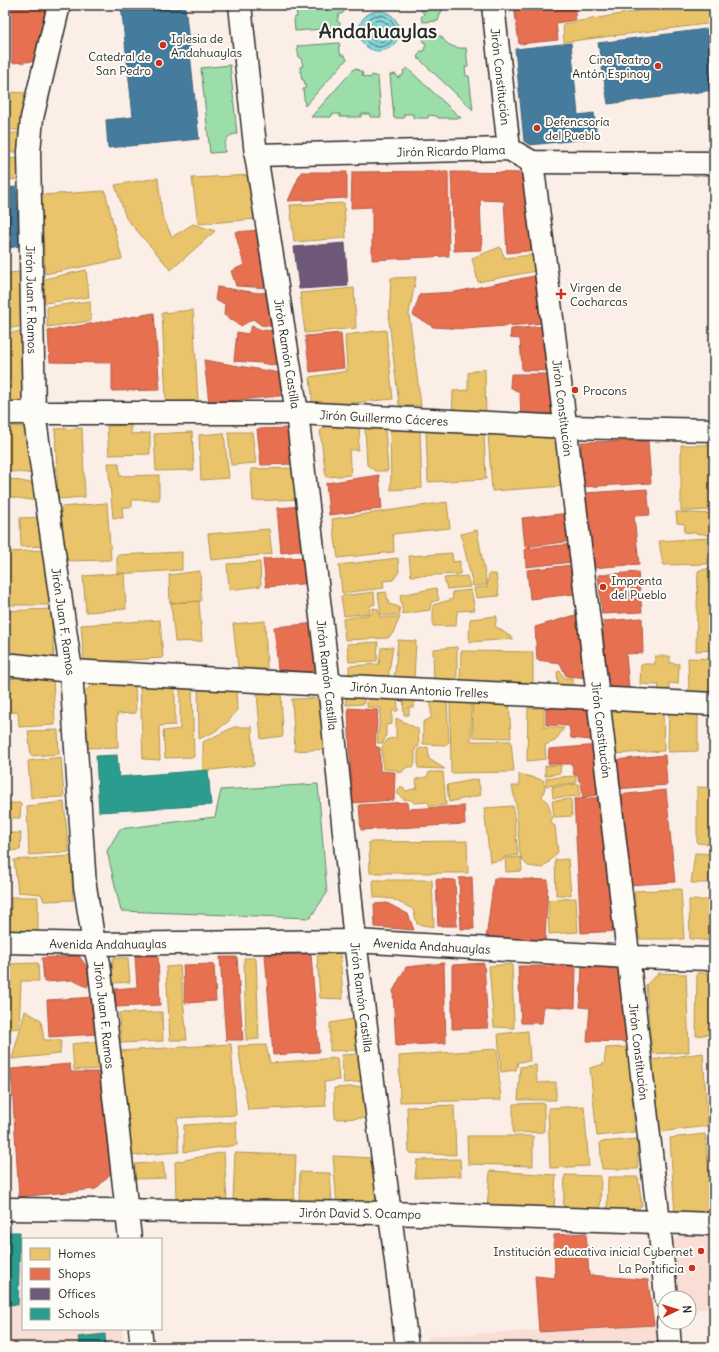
<svg xmlns="http://www.w3.org/2000/svg" width="719" height="1352" font-family="Delius,sans-serif">
<defs>
<pattern id="water-waves" width="16" height="10" patternUnits="userSpaceOnUse"><rect width="16" height="10" fill="#87d9dd"/><path d="M0 5q4-4 8 0t8 0" fill="none" stroke="#75babe"/></pattern>
</defs>
<rect width="100%" height="100%" fill="#fbeee7"/>
<filter id="ink" filterUnits="userSpaceOnUse"><feTurbulence type="fractalNoise" baseFrequency=".025" numOctaves="2"/><feDisplacementMap in="SourceGraphic" scale="8" xChannelSelector="R" yChannelSelector="G"/><feConvolveMatrix kernelMatrix="1 2 1 2 8 2 1 2 1" color-interpolation-filters="sRGB"/></filter>
<g filter="url(#ink)">
<path fill="#f8ded4" d="M687,1231L714,1233V1309H689V1298H677V1295L673,1294L669,1243Z
M19,1266H23V1329H122L124,1347H5V1305H18Z
M654,1325L659,1329L661,1347H429L428,1336Z"/>
<path fill="#9cdea9" stroke="#64846a" d="M292,5H339L345,10L342,14H339L337,21L340,23L339,28L295,31L294,18L297,17L296,9H292Z
M414,5H447L441,12L438,21L423,22L421,17L424,14L419,7L416,9Z
M441,36C446,45 455,49 466,48L468,67H465L466,76H469L473,110L417,57L421,51H424L426,43L423,42L424,37Z
M339,43L340,46L338,47L341,55H344L347,59L305,106L303,89L306,88L304,80H302L300,67L303,66L301,58H299L297,46Z
M230,65L237,134C227,134 223,143 225,152L210,153L201,68Z
M355,68L363,73L362,76L370,78L372,75L378,77L381,117H370V114H361V117H340V114H332L331,117H311Z
M407,68L461,118H438L437,116L429,115L428,118H413V114H404V118H394L390,75L396,74L398,78L404,74L403,71Z
M318,784L327,893L310,918L121,911L107,851L120,829L215,817L221,790Z"/>
<path fill="url(#water-waves)" stroke="#629396" d="M359 31a20 20 0 1 1 40 0a20 20 0 1 1-40 0Z"/>
<path fill="#e9c46a" stroke="#b09657" d="M613,5H643V6L614,11Z
M650,5H714V23L564,42L563,24L650,9Z
M5,92L29,93L25,131L5,129Z
M714,115V136L709,137L708,116Z
M5,133H21L20,152H5Z
M24,158L26,179L5,180V159Z
M252,175L256,219L198,224L192,178Z
M158,178L162,215L172,237L193,224L215,231L171,270L126,218L115,185Z
M105,191L122,259L45,274L41,195Z
M344,203L346,238L294,242L290,205Z
M500,247L505,258L539,254L541,270L478,282L472,258Z
M86,270L89,297L45,303L44,279Z
M22,272L24,326L5,329V273Z
M416,277L409,314L421,406L399,405L389,321L391,278Z
M354,288L356,328L305,333L300,293Z
M90,301L91,321L47,327V307Z
M193,310L198,401L166,402L162,313Z
M386,330L393,399L313,407L310,377L347,371L345,335Z
M26,331V402L5,405V333Z
M485,368L486,420L452,419L453,391L468,390V373Z
M330,424L360,426L358,450H349L351,475L326,477L320,431Z
M131,425V434L150,433V454L109,455L107,426Z
M5,426L28,427L36,474L5,471Z
M365,427H385L388,471H375L367,465Z
M82,428L85,497L58,499L55,429Z
M390,430H420L422,488L391,490Z
M426,431L484,433L486,479L428,482Z
M192,432L194,470L156,471L154,434Z
M228,432H252L256,463L231,465Z
M224,433L229,478L201,480L199,435Z
M561,433L565,486L492,491L488,434Z
M681,445H714V510L681,511Z
M108,463H119L120,476L159,475V500H132V507H122L123,518H113Z
M298,468L302,499L253,501L251,469Z
M5,478L36,484L37,501L5,496Z
M447,502L450,528L393,534L394,552L338,558L332,519Z
M107,503L111,560L64,561L61,507Z
M676,512L714,514L712,535L684,532L685,524L677,523Z
M44,517L46,546L21,547L20,518Z
M269,529L272,554L211,560L208,534Z
M477,530L487,585L473,586L461,534Z
M707,538L708,564L663,565L659,541Z
M711,542H714V563L711,562Z
M47,550L51,605H5V552Z
M182,552V570L117,574V555Z
M452,553L453,562L460,561V574L411,576L409,556Z
M398,558L399,572L393,580L383,581L384,588L342,593L339,565Z
M260,562L261,586L229,590L227,564Z
M714,567V650L696,651L698,571Z
M200,571L201,601L170,603L169,575Z
M124,573L126,609L86,612L83,576Z
M489,574H496L499,596L476,598L474,588L487,587Z
M467,576L470,587L447,589L444,578Z
M436,588L439,600L431,602L430,610L403,614L400,595Z
M471,590L475,610L457,611L456,626H433V605L453,599L452,592Z
M374,592L375,604L370,606V613L344,616L341,596Z
M386,592L389,604L399,607L400,615H381L378,593Z
M199,601L202,641L175,642L171,603Z
M373,608L378,609L380,617H400L393,633L388,638L345,640L343,619L372,614Z
M51,609L54,658H5V611Z
M497,616L495,626L514,639L469,642L470,619Z
M160,620L163,658L84,663L81,625Z
M265,621L267,669L238,668L233,624Z
M398,640L416,641L414,678L394,682Z
M378,642L377,661L349,662L347,644Z
M393,647L388,678L349,681V666L379,664L381,648Z
M457,647V688L434,686L433,649Z
M461,651L533,652V685L460,684Z
M655,656H670V663L679,664L678,684L669,683V692H658L659,685L640,684L641,664H655Z
M688,658L712,659L714,694L689,693Z
M560,671L564,678H573L574,694L559,693L557,672Z
M53,675L55,725L19,727L18,712L5,713V679Z
M96,680L135,684L136,713L117,714L118,747L86,748L82,695Z
M175,685V725L159,726L160,760L143,759L140,686Z
M192,686L194,757L165,758L163,731L180,729V687Z
M198,687L236,688L237,710L229,721L214,732L199,739Z
M345,690L364,691V704L346,705Z
M281,692L283,736L261,739L257,694Z
M368,692H397L398,711H392V724L386,725V736L383,743H377L381,708L367,707Z
M403,693H415L414,707H409V715H404Z
M325,698L329,749L295,751L292,699Z
M472,698L509,699L511,738L473,737Z
M450,699H471V741H511L514,772L451,773Z
M431,701H447L449,742L445,745L423,744V722L431,718Z
M608,706L663,710L664,751L612,754Z
M669,707L698,708V751L668,752Z
M528,708H544V727L564,728L555,741L545,745L546,759L527,761Z
M396,718L418,729L419,746L415,749V763L413,767H407L402,772L398,773L397,770L383,769L382,747L388,739L396,738Z
M234,727H252L254,765L203,771V742Z
M58,730L59,754L31,756L28,731Z
M428,747L429,759L445,769L418,768V749Z
M61,757L64,797L31,798L28,761Z
M561,765L560,773L545,776V766Z
M429,772H443L446,805L430,806L428,802L414,803L412,800L403,799L397,793L401,786L406,791L417,788L416,779L427,777Z
M519,774L543,780L545,788L542,797L548,803L552,817L551,823L555,826L558,852L549,862L542,868L528,866L523,861L520,853L516,805L512,786H519Z
M576,776V783L546,786V778Z
M478,779L481,795L449,802L447,785Z
M579,784L580,796L553,798L552,787Z
M697,787L714,788V844L697,843Z
M571,799L572,816L554,817L552,801Z
M64,802L69,852L29,855L27,806Z
M5,803H21L20,818H7L6,833H21L20,850L5,851Z
M513,806L518,855L504,857L503,860L490,862L484,808Z
M467,841L468,873H370L369,842Z
M695,853L714,854V875L709,874V883H691Z
M71,856L73,900L44,901L41,894L18,892L14,860Z
M521,857L522,871L506,872L505,858Z
M5,858H7L5,922Z
M568,859L571,895H556L555,860Z
M373,880H432L434,927L417,924L413,909L392,899L374,897Z
M681,889L684,939H639L634,891Z
M712,892H714V941L690,939L689,900H710Z
M11,897H38V932H10Z
M576,898L578,932L549,934L548,900Z
M340,953L343,999L320,998L317,955Z
M113,958H128L130,982L112,983Z
M244,958H256L259,1039L246,1040Z
M38,963L39,981H21L19,1028L5,1030V964Z
M512,964L514,1028L494,1027L489,966Z
M180,966L187,1040H170L166,967Z
M659,973L686,974L689,1052L652,1054L646,985Z
M697,973H714V1049H710V1034L696,1036Z
M25,1011L41,1020L44,1040H61L60,1054L12,1059Z
M162,1012L163,1041L121,1043L119,1013Z
M359,1018L361,1050L330,1051V1023Z
M528,1031L530,1061L518,1062L516,1070L501,1072L498,1034Z
M100,1041L102,1069L74,1070L72,1044Z
M231,1044L236,1115L177,1118L179,1152L129,1156L120,1051Z
M266,1045L270,1063L337,1058L339,1080L324,1082L326,1106L248,1110L238,1046Z
M628,1047L635,1132L597,1136L590,1068L604,1064L606,1048Z
M497,1049L501,1100L400,1102L399,1056Z
M703,1053L708,1126L659,1132L650,1060Z
M361,1054L365,1081L344,1083L341,1055Z
M536,1065L537,1083L556,1082V1100H518L520,1067Z
M364,1086L370,1118L335,1119L334,1088Z
M710,1088H714V1128Z
M544,1103V1132L513,1133V1104Z
M454,1105L456,1155L409,1153L407,1107Z
M584,1106L589,1166L550,1168L548,1108Z
M236,1122L237,1145L184,1152V1125Z
M705,1134L713,1213L675,1215L670,1138Z
M467,1136H533V1166L468,1164Z
M637,1139L638,1169H602L600,1142Z
M224,1152L227,1202L176,1201L175,1162Z
M235,1153L296,1155L294,1204L233,1201Z
M333,1156L375,1158L381,1207L337,1206Z
M460,1159L461,1176L415,1178L417,1160Z
M163,1162L165,1178L135,1179V1164Z
M490,1171L556,1175L554,1210L487,1209Z
M300,1172L330,1173L332,1202L299,1201Z
M565,1175L601,1176L600,1215L563,1213Z
M608,1177H638L642,1205L633,1214L607,1213Z"/>
<path fill="#e76f51" stroke="#af5b46" d="M12,5H48L38,61L12,63Z
M514,5H574L576,20L556,23L558,40L519,44Z
M448,171L449,256L372,260V207L351,208L352,172Z
M301,172H347V198L288,201Z
M451,172L529,173L537,250L507,253L504,201L480,200L482,250L454,251Z
M260,230L271,288L236,286L231,271L244,265L235,232Z
M539,275L546,323L465,329L433,327L413,315L420,294L455,292Z
M217,287L259,293L270,292L277,327L261,325L253,319L241,326L224,315L225,304L215,300Z
M154,313L160,390L112,391V363L50,362L48,331Z
M252,326L262,330L279,331L284,367L261,363L234,361L237,332L248,334Z
M546,326L555,371L522,370L520,339L510,338L511,329Z
M341,333L344,368L310,372L305,336Z
M204,360L286,374L289,395L209,403Z
M511,374H556L563,423L521,421L520,393L510,387Z
M291,428L297,464L261,465L257,429Z
M648,441L651,483L581,487V442Z
M379,475L382,509L329,515L326,483Z
M647,489L650,515L634,516L639,564L593,568L585,493Z
M302,506L308,550L281,553L277,508Z
M570,513L573,541L525,547L522,518Z
M572,544L573,562L526,567L525,549Z
M309,557L313,583L266,587L263,559Z
M572,565L574,594L530,599L527,570Z
M638,572L642,612L602,614L598,575Z
M582,613L591,678L566,676L560,663L537,660L535,627Z
M642,618L643,653L626,654L629,688H606L603,621Z
M317,623L321,662L315,672L278,670L274,627Z
M546,701L593,702L600,741L571,738L569,726L546,725Z
M348,708L378,710L375,746L380,748V771L395,772L394,800L352,803Z
M600,745L606,794L583,797L581,782L579,781L578,775H574L572,764H548L549,749Z
M665,755L667,785L616,789L614,760Z
M666,790L675,882L629,885L617,795Z
M608,797L621,931L581,933L574,799Z
M407,802L408,809L464,806L465,824L361,830L359,805Z
M472,877L474,929H461L459,878Z
M494,878L548,880L545,941L486,938Z
M436,879L455,880L457,926H438Z
M387,903L408,914L414,930L375,927L374,904Z
M311,954L319,1052L273,1055L265,955Z
M158,955L160,1005L116,1007L115,989L137,987L135,956Z
M79,956L93,975L87,987L72,980L44,982L42,958Z
M220,957H237L243,1040H226Z
M444,963L446,1043L396,1046L393,991L406,967Z
M484,963L488,1028L452,1029V965Z
M214,964L216,1001L185,1003L183,965Z
M518,966H576L575,1008L544,1006L542,1023H521Z
M582,966H625L630,1042L587,1041L590,1008L580,1007Z
M95,997L98,1034L49,1037L47,1000Z
M70,1064L71,1072H103L112,1172L96,1189L19,1197L11,1069Z
M586,1233L589,1275L648,1280L654,1325L539,1332L535,1276L555,1278L554,1235Z"/>
<path fill="#6d597a" stroke="#594b62" d="M345,243L348,286L299,289L294,247Z"/>
<path fill="#2a9d8f" stroke="#2a7b71" d="M117,755L119,777L208,770L211,805L99,812L96,756Z
M5,1232H20L18,1305L5,1304Z
M105,1334L106,1347H80L78,1337Z"/>
<path fill="#457b9d" stroke="#3d637b" d="M121,5H185L199,139L108,148L106,120L133,117Z
M714,28V90L608,104L598,43Z
M571,43L578,115L594,113L597,138L530,145L524,141L515,49Z
M16,187L19,246L5,249V188Z"/>
<g fill="none" stroke-linecap="round" stroke-linejoin="round">
<path stroke="#507172" stroke-width="1" d="M363 31a16 16 0 1 1 32 0a16 16 0 1 1-32 0Z
M368 31a11 11 0 1 1 22 0a11 11 0 1 1-22 0Z"/>
<g stroke="#2b2b2b" stroke-width="25">
<g id="minor">
<path id="s1" d="M59,5L32,118L29,152L34,413L71,671L85,886L94,944L99,963L130,1239"/>
<path id="s2" d="M240,5L256,155L297,413L329,685L355,941L407,1347"/>
<path id="s3" d="M493,5L509,149"/>
<path id="s4" d="M256,155L509,149L532,162L714,163"/>
<path id="s5" d="M532,162C578,515 618,869 659,1222L666,1298"/>
<path id="s6" d="M5,413H297L567,427L714,430"/>
<path id="s7" d="M5,665H14L71,671L329,685L714,704"/>
<path id="s8" d="M5,942L94,944L355,941L628,957L714,959"/>
<path id="s9" d="M5,1209L390,1213L714,1224"/>
<path d="M668,1322L670,1347"/>
<path d="M140,1329L142,1347"/>
</g>
</g>
<use href="#minor" stroke="#fdfcf7" stroke-width="22"/>
</g>
</g>
<g fill="#c8321e" stroke="#fdfcf7" stroke-width="1.5">
<circle cx="163" cy="45" r="4"/>
<circle cx="159" cy="63" r="4"/>
<circle cx="658" cy="66" r="4"/>
<circle cx="537" cy="128" r="4"/>
<path d="M559 288h4v4h4v4h-4v4h-4v-4h-4v-4h4z"/>
<circle cx="575" cy="390" r="4"/>
<circle cx="603" cy="587" r="4"/>
<circle cx="701" cy="1251" r="4"/>
<circle cx="692" cy="1268" r="4"/>
</g>
<g text-anchor="middle" dominant-baseline="central" stroke-width="4" stroke-linejoin="round" paint-order="stroke">
<g font-size="12" fill="#2b2b2b" stroke="#fdfcf7" text-anchor="start">
<text x="171" y="38">Iglesia de<tspan x="171" dy="14">Andahuaylas</tspan></text>
<text x="151" y="56" text-anchor="end">Catedral de<tspan x="151" dy="14">San Pedro</tspan></text>
<text x="650" y="59" text-anchor="end">Cine Teatro<tspan x="650" dy="14">Antón Espinoy</tspan></text>
<text x="545" y="121">Defencsoría<tspan x="545" dy="14">del Pueblo</tspan></text>
<text x="570" y="287">Virgen de<tspan x="570" dy="14">Cocharcas</tspan></text>
<text x="583" y="390">Procons</text>
<text x="611" y="580">Imprenta<tspan x="611" dy="14">del Pueblo</tspan></text>
<text x="693" y="1251" text-anchor="end">Institución educativa inicial Cybernet</text>
<text x="684" y="1268" text-anchor="end">La Pontificia</text>
</g>
<g font-size="12" fill="#2b2b2b" stroke="#fdfcf7">
<text stroke="none"><textPath href="#s3" startOffset="72">Jirón Constitución</textPath></text>
<text stroke="none"><textPath href="#s4" startOffset="195">Jirón Ricardo Plama</textPath></text>
<text stroke="none"><textPath href="#s1" startOffset="298">Jirón Juan F. Ramos</textPath></text>
<text stroke="none"><textPath href="#s2" startOffset="352">Jirón Ramón Castilla</textPath></text>
<text stroke="none"><textPath href="#s5" startOffset="248">Jirón Constitución</textPath></text>
<text stroke="none"><textPath href="#s6" startOffset="379">Jirón Guillermo Cáceres</textPath></text>
<text stroke="none"><textPath href="#s1" startOffset="622">Jirón Juan F. Ramos</textPath></text>
<text stroke="none"><textPath href="#s2" startOffset="676">Jirón Ramón Castilla</textPath></text>
<text stroke="none"><textPath href="#s7" startOffset="415">Jirón Juan Antonio Trelles</textPath></text>
<text stroke="none"><textPath href="#s5" startOffset="572">Jirón Constitución</textPath></text>
<text stroke="none"><textPath href="#s8" startOffset="103">Avenida Andahuaylas</textPath></text>
<text stroke="none"><textPath href="#s8" startOffset="427">Avenida Andahuaylas</textPath></text>
<text stroke="none"><textPath href="#s2" startOffset="1000">Jirón Ramón Castilla</textPath></text>
<text stroke="none"><textPath href="#s1" startOffset="1018">Jirón Juan F. Ramos</textPath></text>
<text stroke="none"><textPath href="#s5" startOffset="896">Jirón Constitución</textPath></text>
<text stroke="none"><textPath href="#s9" startOffset="355">Jirón David S. Ocampo</textPath></text>
</g>
<g font-size="20" font-weight="bold" fill="#2b2b2b" stroke="#fdfcf7">
<text x="378" y="30">Andahuaylas</text>
</g>
</g>
<rect width="719" height="1352" fill="none" stroke="#fdfcf7" stroke-width="20"/>
<rect x="10" y="10" width="699" height="1332" fill="none" stroke="#2b2b2b" stroke-width="1.5" filter="url(#ink)"/>
<rect x="22" y="1238" width="140" height="92" fill="#fdfcf7" stroke="#a9a8a5"/>
<rect x="30" y="1248" width="20" height="12" fill="#e9c46a" stroke="#a9a8a5"/>
<text x="58" y="1258" font-size="12" fill="#2b2b2b">Homes</text>
<rect x="30" y="1268" width="20" height="12" fill="#e76f51" stroke="#a9a8a5"/>
<text x="58" y="1278" font-size="12" fill="#2b2b2b">Shops</text>
<rect x="30" y="1288" width="20" height="12" fill="#6d597a" stroke="#a9a8a5"/>
<text x="58" y="1298" font-size="12" fill="#2b2b2b">Offices</text>
<rect x="30" y="1308" width="20" height="12" fill="#2a9d8f" stroke="#a9a8a5"/>
<text x="58" y="1318" font-size="12" fill="#2b2b2b">Schools</text>
<g transform="translate(677 1310) rotate(86)"><circle r="19" fill="#fdfcf7" stroke="#a9a8a5"/>
<path d="M0-3L7 15L0 10L-7 15Z" fill="#c8321e"/>
<text y="-6" font-size="11" font-weight="bold" text-anchor="middle" fill="#2b2b2b">N</text>
</g>
</svg>
